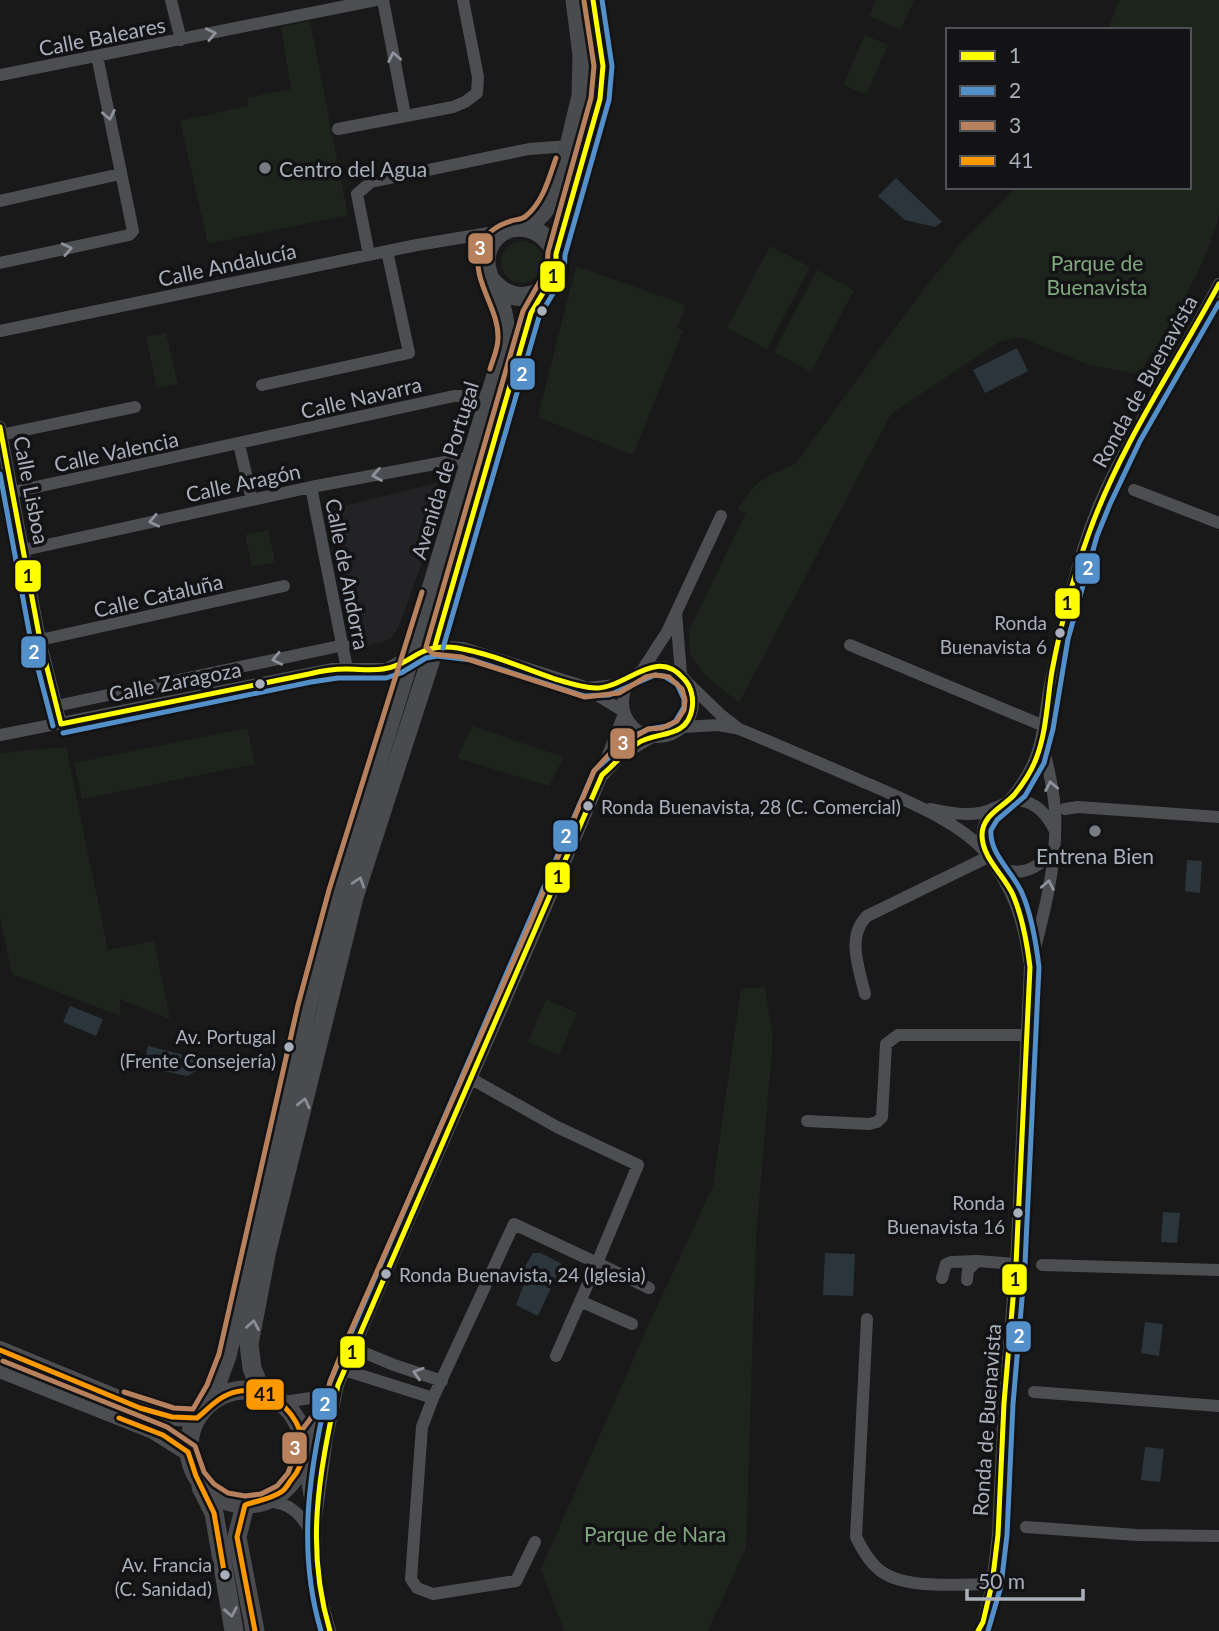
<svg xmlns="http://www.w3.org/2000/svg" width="1219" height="1631" font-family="Lato,sans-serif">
<rect width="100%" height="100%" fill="#191919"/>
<path fill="#232325" d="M440,482L422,563L398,628L392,637L381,643L372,644L367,648L360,645L354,639L331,509Z"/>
<path fill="#1c241c" d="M876,0H914L901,30L869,16Z
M1119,0H1219V215C1204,272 1170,324 1139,374L1089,365L1019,337L999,342L891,414L739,703L702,672L690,654L689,630L746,513L737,510C756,479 763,478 795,464L920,294L964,239L1017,187H1189V30H1108Z
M310,21L348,215L208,244L180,121L248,106L247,98L291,89L281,27Z
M865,35L888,45L866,95L843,85Z
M501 262a21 21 0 1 1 42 0a21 21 0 1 1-42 0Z
M770,246L810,267L767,349L727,328Z
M576,266L686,305L677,328L683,331L633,455L538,417Z
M817,270L854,290L811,372L774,352Z
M166,333L178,384L157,388L146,337Z
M268,530L275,562L252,567L245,535Z
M472,726L564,757L549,786L457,758Z
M247,728L255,764L82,799L74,763Z
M66,747L108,950L154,941L170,1019L120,999V1016L12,974L0,917V753Z
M765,987L773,1038L756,1237L746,1548L708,1631H564L541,1569L646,1330L713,1186L741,989Z
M546,999L577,1013L559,1055L528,1042Z"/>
<path fill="#2a363c" d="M896,178L942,222L935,227L905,220L878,196Z
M1017,348L1028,371L985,393L973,370Z
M1187,860L1202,861L1200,893L1185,891Z
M70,1006L103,1019L96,1036L63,1022Z
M148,1046L191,1057L197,1063L196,1071L187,1076L143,1067Z
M1163,1212L1180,1213L1177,1243L1161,1242Z
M533,1253H541L562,1264L538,1316L516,1305L529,1271L524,1268Z
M825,1253L855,1254L853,1296L823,1295Z
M1145,1322L1163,1324L1159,1356L1141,1353Z
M1145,1447L1164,1449L1160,1482L1141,1480Z"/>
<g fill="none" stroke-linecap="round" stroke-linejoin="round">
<path stroke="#4d4e52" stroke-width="12" d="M171,0L181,40
M383,0L405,115
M0,75L376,0
M338,129L453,107L465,102L477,93L478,77L463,0
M0,201L120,174
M369,255L357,194L371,182L529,149L569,146
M0,263L129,235L133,231L97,56
M0,331L417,245L501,231
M262,385L409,353L387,251
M0,427L40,640L61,724
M1,435L135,407
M239,444L252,500
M311,487L347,669
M1134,490L1219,523
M0,495L454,396H482L490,399
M24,550L311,487L472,457
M676,613L681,674
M40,640L284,586
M850,645L1044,726
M623 702a35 35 0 1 1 70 0a35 35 0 1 1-70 0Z
M643,669L667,632L721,516
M690,685L721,715L739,729C778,745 817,762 857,779C895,796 959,820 986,853C1013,888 1023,917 1029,960
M586,688L617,685L630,678
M56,706L344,645
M683,727L718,725L735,728
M0,735L333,669H387L411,655L435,646L463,648L582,686L623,711
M603,775L620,756L652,737
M1007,803C1050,755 1040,724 1054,666C1066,611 1078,555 1100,503C1133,427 1181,358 1219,284
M930,809C947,812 963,816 980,813C989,811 997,807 1006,803C1028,795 1045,810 1054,829
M1065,809L1078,807L1219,817
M985,852C980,835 982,821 995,810
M997,866C1020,879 1037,868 1053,852
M865,994C859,968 846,937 867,916L988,857
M470,1078L557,1127L638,1165L597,1263L649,1288
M807,1121L869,1124L877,1122L882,1117L886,1044L898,1035H1026
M1042,1265L1219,1270
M942,1278L946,1264L951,1262L977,1261
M967,1280L968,1270L977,1261L1016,1264
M580,1301L632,1324
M867,1319L856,1537C862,1549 870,1564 882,1572C909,1590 961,1584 992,1584
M353,1348L394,1365L442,1381
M344,1370L433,1398
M1034,1392L1219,1406
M283,1402L318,1397L338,1385
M304,1442L332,1405
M303,1459L315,1525L317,1585L330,1631
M264,1502C288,1500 304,1516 313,1537
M315,1525L327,1437L338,1385C424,1181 517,979 602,775L603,768L624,714
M1026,1527L1137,1535L1219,1536
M535,1542L516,1581L433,1594L417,1588L411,1579L422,1427L433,1398L514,1224L597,1263L556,1356
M982,1631L992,1584L998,1535L1004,1403L1016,1264L1030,967C1043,918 1058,863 1055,811C1054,788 1047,764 1042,741"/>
<path stroke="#4c4d50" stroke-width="18" d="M0,1350L140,1408L172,1417L197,1418
M0,1369L153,1430L188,1452"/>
<path stroke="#4a4b4e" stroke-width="19" d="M527,227L543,212L551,200L569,146L581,96L582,55L575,0
M491,280C506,298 523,301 543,290
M414,645L507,339C505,328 505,317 501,306C497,291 485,276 486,259C490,219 541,216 556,254
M189 1447a57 57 0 1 1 114 0a57 57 0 1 1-114 0Z
M261,1391L252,1368L249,1344L267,1250L354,897L441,628L531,313L556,271V254L595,122L600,99L603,66L593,0
M210,1402L227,1356L307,1007L337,892L411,655
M201,1487L214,1513L234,1631
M245,1505L237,1537L255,1631"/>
<g stroke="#131315" stroke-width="10">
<path id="bus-1" d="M0,427L40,640L61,724
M435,646L531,313L556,271V254L600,99L603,66L593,0
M61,724L309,674C321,671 334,669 346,669C359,669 371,671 383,669C415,664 417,642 458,648C492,654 523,668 555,679C568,683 583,688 596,688C627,688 656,646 684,679C691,686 694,698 692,709C687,739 657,731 638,743C624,752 614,765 602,775L338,1385C320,1472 304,1544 330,1631
M978,1631L983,1622L992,1584L998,1535L1004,1403L1016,1264L1030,967C1027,943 1023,918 1013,895C1004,875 982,858 982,835C982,815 1003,807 1014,795C1023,784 1031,772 1036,759C1047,731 1047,700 1052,671C1061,624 1073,577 1089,533C1121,444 1175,366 1219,284"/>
</g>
<g stroke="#131315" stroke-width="10">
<path id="bus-2" d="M0,474L31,642L53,726
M443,648L539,317L564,275L565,255L609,100L612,66L602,0
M63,733L311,682L338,678H386L401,673L426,658L437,656L472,660L584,696L609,695L655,675L664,676L677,684L684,699V707L675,722L668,726L649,729L633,736L594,771L330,1382C310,1464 296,1548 321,1631
M988,1631L1001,1586L1007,1535L1013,1404L1025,1264L1039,967C1036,942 1032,916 1022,893C1013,872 989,854 991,830L997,820L1025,796L1044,763L1053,729L1068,639L1097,536L1110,504L1140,441L1219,303"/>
</g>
<g stroke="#131315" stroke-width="10">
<path id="bus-3" d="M490,369C493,359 498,349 498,338C499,307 470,279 480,249C484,234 497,225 511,221C517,219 521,220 526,216C543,202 549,178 556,158
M3,1361L167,1427L195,1446L204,1472L214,1484L228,1493L245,1496L261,1494L277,1486L288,1473L294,1457L296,1438L326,1398L330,1382L345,1344L530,924L594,771L615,748L648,729L662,728L677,721L684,710L685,700L682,689L669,677L655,675L646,677L619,693L585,697L461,657L433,654L426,647L523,311L547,269L548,252L591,98L594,66L584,1
M124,1392L174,1408L193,1409L207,1385L219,1354L298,1005L329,890L422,592"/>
</g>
<g stroke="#131315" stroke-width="10">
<path id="bus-4" d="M0,1350L140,1408L172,1417L197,1418C206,1411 216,1399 227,1395C276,1373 327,1440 291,1480C288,1484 285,1490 281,1492C271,1499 256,1501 245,1505L237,1537L255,1631
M119,1418L163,1435L188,1452L196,1476L214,1513L225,1577"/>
</g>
<use href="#bus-1" stroke="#ff0" stroke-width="5"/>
<use href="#bus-2" stroke="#538fc9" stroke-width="5"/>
<use href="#bus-3" stroke="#b6815c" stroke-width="5"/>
<use href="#bus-4" stroke="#fe9900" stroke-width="5"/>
</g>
<defs><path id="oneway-chevron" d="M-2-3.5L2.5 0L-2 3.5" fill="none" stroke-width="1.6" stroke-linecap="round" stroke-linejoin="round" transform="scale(1.75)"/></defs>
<g stroke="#8d939c">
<use href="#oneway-chevron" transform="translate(211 34) rotate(-12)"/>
<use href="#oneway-chevron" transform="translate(394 57) rotate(-101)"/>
<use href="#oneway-chevron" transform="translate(109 115) rotate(79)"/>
<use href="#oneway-chevron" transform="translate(67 249) rotate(-12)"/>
<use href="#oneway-chevron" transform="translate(377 475) rotate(170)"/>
<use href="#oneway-chevron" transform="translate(154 521) rotate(168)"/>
<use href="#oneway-chevron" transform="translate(277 659) rotate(168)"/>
<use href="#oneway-chevron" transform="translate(1051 786) rotate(-101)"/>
<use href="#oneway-chevron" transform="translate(1048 885) rotate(-79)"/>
<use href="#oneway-chevron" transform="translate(418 1373) rotate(-162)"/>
</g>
<g stroke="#888d95">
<use href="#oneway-chevron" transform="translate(359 882) rotate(-72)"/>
<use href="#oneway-chevron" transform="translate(304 1103) rotate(-76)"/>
<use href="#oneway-chevron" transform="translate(253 1325) rotate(-80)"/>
<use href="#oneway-chevron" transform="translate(231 1612) rotate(80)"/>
</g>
<g fill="#777b82" stroke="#131315" stroke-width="2.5">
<circle cx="265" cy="168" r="7"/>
<circle cx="1095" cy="831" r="7"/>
</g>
<g fill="#a9b0bb" stroke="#131315" stroke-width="2.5">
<circle cx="542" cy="311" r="6"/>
<circle cx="1060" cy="633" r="6"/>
<circle cx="260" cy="684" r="6"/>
<circle cx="588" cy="806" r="6"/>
<circle cx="289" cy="1047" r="6"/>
<circle cx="1018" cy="1213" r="6"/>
<circle cx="386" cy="1274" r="6"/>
<circle cx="225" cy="1575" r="6"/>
</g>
<g text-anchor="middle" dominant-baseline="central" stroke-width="7" stroke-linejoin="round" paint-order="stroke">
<g font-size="19" fill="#a9b0bb" stroke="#131315" text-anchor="end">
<text x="1047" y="622">Ronda<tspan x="1047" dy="24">Buenavista 6</tspan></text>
<text x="601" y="806" text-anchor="start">Ronda Buenavista, 28 (C. Comercial)</text>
<text x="276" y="1036">Av. Portugal<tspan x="276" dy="24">(Frente Consejería)</tspan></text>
<text x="1005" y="1202">Ronda<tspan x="1005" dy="24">Buenavista 16</tspan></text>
<text x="399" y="1274" text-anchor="start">Ronda Buenavista, 24 (Iglesia)</text>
<text x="212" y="1564">Av. Francia<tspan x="212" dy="24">(C. Sanidad)</tspan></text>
</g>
<g font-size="21" fill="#a9b0bb" stroke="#131315">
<text transform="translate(102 36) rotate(-11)">Calle Baleares</text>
<text transform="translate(227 264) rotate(-12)">Calle Andalucía</text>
<text transform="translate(1144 381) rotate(-61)">Ronda de Buenavista</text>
<text transform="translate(361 397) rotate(-13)">Calle Navarra</text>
<text transform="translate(116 451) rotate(-12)">Calle Valencia</text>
<text transform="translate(444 470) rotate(-73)">Avenida de Portugal</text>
<text transform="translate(243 482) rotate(-12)">Calle Aragón</text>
<text transform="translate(32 490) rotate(79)">Calle Lisboa</text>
<text transform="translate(348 574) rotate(79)">Calle de Andorra</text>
<text transform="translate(158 595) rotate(-13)">Calle Cataluña</text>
<text transform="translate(175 681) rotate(-11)">Calle Zaragoza</text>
<text transform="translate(986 1420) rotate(-86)">Ronda de Buenavista</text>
</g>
<g font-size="21" fill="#a9b0bb" stroke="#131315" text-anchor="start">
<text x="279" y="168">Centro del Agua</text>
<text x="1095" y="855" text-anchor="middle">Entrena Bien</text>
</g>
<g font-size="21" fill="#80a87e" stroke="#131315">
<text x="1097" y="262">Parque de<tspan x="1097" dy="24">Buenavista</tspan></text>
<text x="655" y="1533">Parque de Nara</text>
</g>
</g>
<g stroke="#131315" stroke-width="2.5">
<rect x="467" y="232" width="27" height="33" rx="7" fill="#b6815c"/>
<rect x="539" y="260" width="27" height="33" rx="7" fill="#ff0"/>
<rect x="509" y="357" width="27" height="34" rx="7" fill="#538fc9"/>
<rect x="1074" y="552" width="27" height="33" rx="7" fill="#538fc9"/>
<rect x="14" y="559" width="28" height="34" rx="7" fill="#ff0"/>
<rect x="1054" y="587" width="27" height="33" rx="7" fill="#ff0"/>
<rect x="20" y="635" width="27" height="34" rx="7" fill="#538fc9"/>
<rect x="609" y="727" width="27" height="33" rx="7" fill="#b6815c"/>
<rect x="552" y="819" width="27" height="34" rx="7" fill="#538fc9"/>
<rect x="544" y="861" width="27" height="33" rx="7" fill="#ff0"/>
<rect x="1001" y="1263" width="27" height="33" rx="7" fill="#ff0"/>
<rect x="1005" y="1320" width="27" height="33" rx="7" fill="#538fc9"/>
<rect x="339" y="1335" width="27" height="34" rx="7" fill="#ff0"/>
<rect x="245" y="1378" width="40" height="33" rx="7" fill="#fe9900"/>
<rect x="311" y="1387" width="27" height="34" rx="7" fill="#538fc9"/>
<rect x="281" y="1431" width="27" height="34" rx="7" fill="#b6815c"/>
</g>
<g font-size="19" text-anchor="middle" font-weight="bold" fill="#fff">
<text x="480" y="255">3</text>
<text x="522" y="381">2</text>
<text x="1088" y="575">2</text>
<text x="34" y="659">2</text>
<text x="623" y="750">3</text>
<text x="566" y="843">2</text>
<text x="1019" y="1343">2</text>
<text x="325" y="1411">2</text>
<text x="295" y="1455">3</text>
</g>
<g font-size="19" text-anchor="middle" font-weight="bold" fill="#111">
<text x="553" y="283">1</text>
<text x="28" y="583">1</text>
<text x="1067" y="610">1</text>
<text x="558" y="884">1</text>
<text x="1015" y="1286">1</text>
<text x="352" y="1359">1</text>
<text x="265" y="1401">41</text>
</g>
<rect x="946" y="28" width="245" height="161" fill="#131315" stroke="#4f5257" stroke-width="2"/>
<rect x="960" y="51" width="35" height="10" fill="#ffff00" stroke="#4f5257" stroke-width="2"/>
<text x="1009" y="63" font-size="21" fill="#a9b0bb">1</text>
<rect x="960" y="86" width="35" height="10" fill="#538fc9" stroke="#4f5257" stroke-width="2"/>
<text x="1009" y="98" font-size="21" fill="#a9b0bb">2</text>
<rect x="960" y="121" width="35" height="10" fill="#b6815c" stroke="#4f5257" stroke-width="2"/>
<text x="1009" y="133" font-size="21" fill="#a9b0bb">3</text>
<rect x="960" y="156" width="35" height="10" fill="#fe9900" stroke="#4f5257" stroke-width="2"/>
<text x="1009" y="168" font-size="21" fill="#a9b0bb">41</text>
<path d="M967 1589v10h116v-10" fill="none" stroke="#a9b0bb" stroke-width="3.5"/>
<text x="978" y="1589" font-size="21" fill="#a9b0bb" stroke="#131315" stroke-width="5" paint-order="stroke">50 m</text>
</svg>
